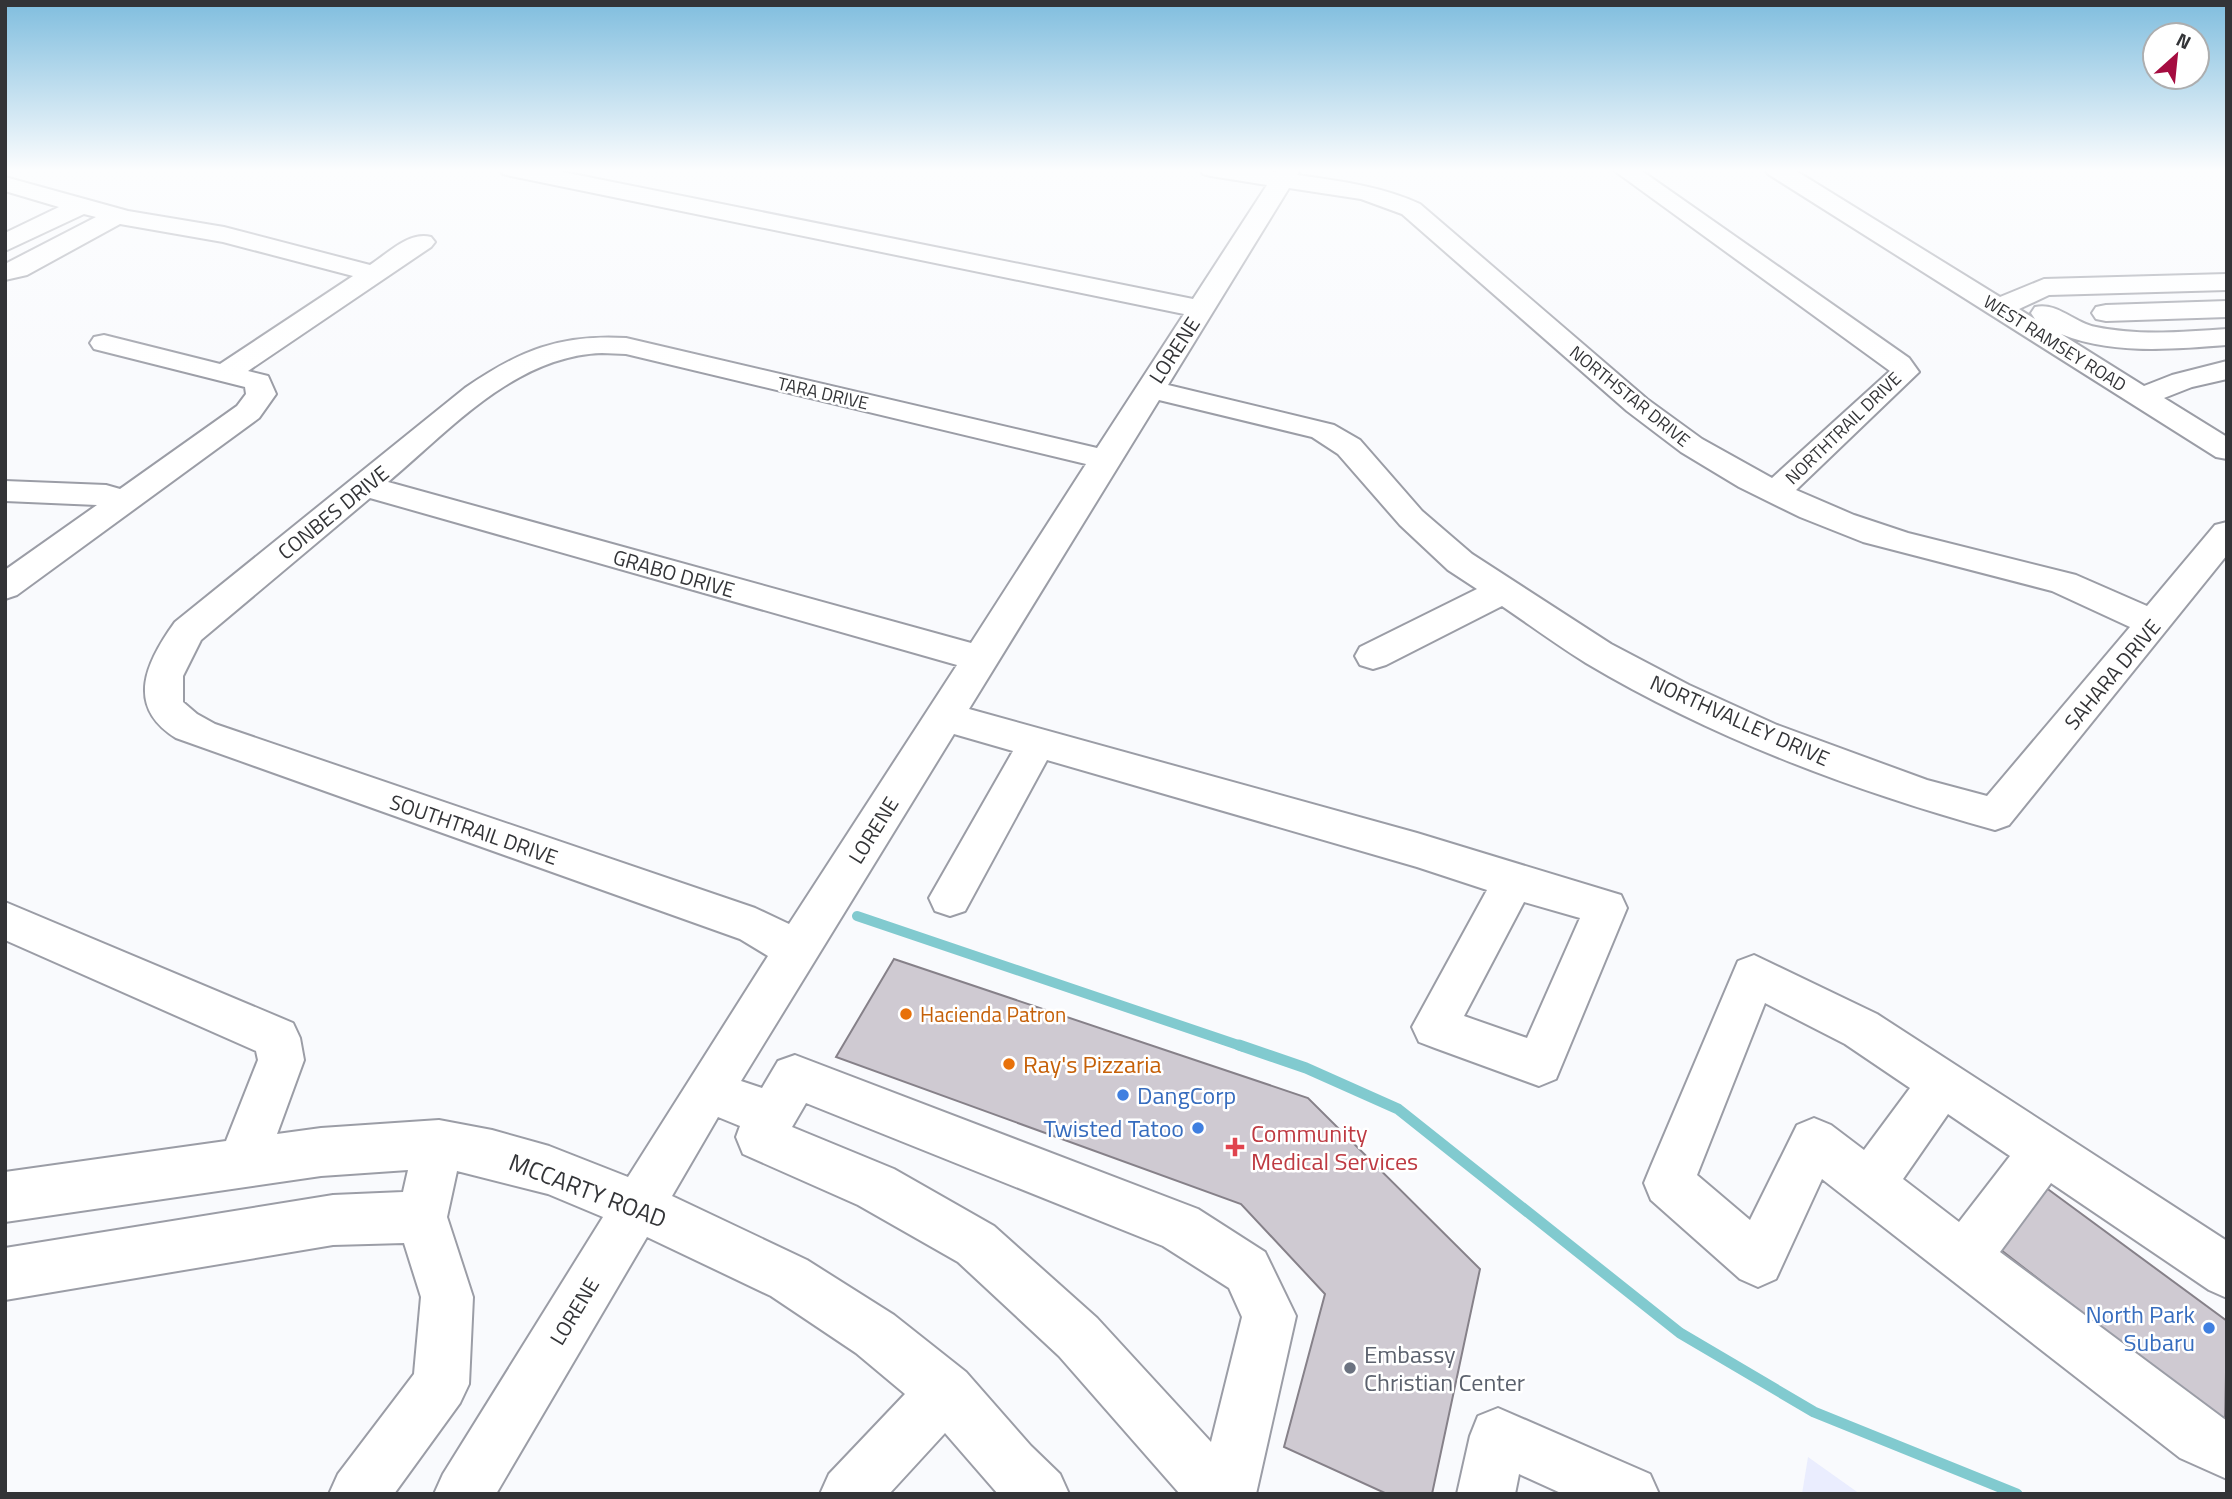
<svg xmlns="http://www.w3.org/2000/svg" width="2232" height="1499" font-family="'Titillium Web',sans-serif">
<rect width="100%" height="100%" fill="#f9fafd"/>
<path fill="#eaedfe" d="M1808,1457L1860,1494H1802Z"/>
<g fill="none" stroke-linecap="round" stroke-linejoin="round">
<path stroke="#81cacf" stroke-width="10" d="M857,916L1244,1047"/>
<path stroke="#81cacf" stroke-width="11" d="M1239,1045L1306,1068L1398,1109L1680,1333L1814,1412L2017,1494"/>
</g>
<path fill="#cfcad2" stroke="#868189" stroke-width="2" d="M894,959L1308,1098L1480,1269L1432,1494H1387L1284,1447L1325,1294L1241,1204L836,1057Z
M2045,1187L2227,1321L2225,1424L2001,1250Z"/>
<g fill="none" stroke-linecap="round" stroke-linejoin="round">
<g stroke="#9b9da6" stroke-width="4">
<path id="minor" d="M500,169H548L1193,299L1267,185L1211,176L1203,174L1200,169L1276,172L1277,169H1300L1297,175C1339,181 1381,186 1420,204L1647,399L1702,439L1772,478L1890,371L1612,169H1639L1909,358L1919,372L1796,490L1854,515L1908,533L2076,575L2147,606L2215,525L2227,522V555L2009,825L1995,830C1854,791 1712,738 1586,663C1557,645 1530,625 1502,606L1386,665L1373,669L1360,665L1355,656L1360,647L1477,589L1448,570L1400,525L1338,454L1312,437L1159,400L969,709L1417,833L1621,895L1627,908L1556,1079L1539,1086L1435,1048L1419,1042L1412,1027L1487,890L1417,867L1047,760L965,911L950,916L935,911L929,898L1013,751L954,734L741,1081L762,1088L778,1061L795,1055L1198,1209L1265,1252L1296,1316L1256,1494H1180L1059,1356L958,1262L858,1205L743,1154L736,1137L740,1126L718,1117L672,1196L807,1260L894,1315L966,1372L1031,1446L1060,1474L1069,1494H998L945,1433L889,1494H820L829,1474L905,1394L856,1353L771,1296L647,1237L496,1494H434L443,1474L603,1217L548,1194L457,1171L447,1217L473,1297L469,1384L460,1403L394,1494H329L338,1474L414,1374L421,1297L404,1243L333,1245L5,1300V1248L333,1195L403,1192L408,1170L321,1176L5,1222V1172L226,1141L258,1060L256,1051L5,940V902L293,1023L300,1038L304,1060L277,1134L321,1128L439,1120L492,1130L549,1146L628,1177L768,956L740,939L176,738C124,706 147,661 175,622L465,388C519,351 559,334 626,338L1097,448L1184,314L511,176L503,174ZM1289,188L1361,199L1402,214L1627,411L1681,452L1739,487L1800,517L1863,542L2052,591L2130,627L1987,796L1927,780L1777,725L1689,685L1611,644L1472,554L1422,511L1360,440L1334,425L1168,385ZM602,353L626,354L1086,464L971,643L388,482C451,429 515,356 602,353ZM370,498L957,665L789,924L755,908L215,724L197,714L183,702V676L201,640ZM1524,902L1580,918L1527,1038L1464,1016ZM806,1103L1163,1246L1229,1288L1242,1317L1211,1442L1097,1318L994,1226L894,1169L792,1127Z
M1765,169H1793L2000,297L2044,279L2227,274V290L2049,295L2019,309L2035,319L2031,313L2035,307C2058,302 2074,323 2096,327C2138,336 2184,332 2227,329V345C2172,349 2112,355 2061,334L2144,386L2172,375L2227,361V379L2192,387L2164,398L2227,437V459L2216,457L1768,174Z
M5,177L128,211L224,227L370,265C387,254 409,231 431,237L435,242L431,247L248,371L268,376L276,394L259,418L17,595L5,599V570L97,505L5,501V481L106,485L120,489L237,406L246,394L245,387L94,349L90,343L94,337L104,335L220,364L353,276L223,242L120,224L27,275L5,280V264L96,217L84,214L5,251V233L59,207L5,191Z
M2227,301V317L2106,321L2096,319L2092,313L2096,307L2106,305Z
M1754,955L1877,1014L2227,1241V1298L2209,1290L2051,1183L2000,1252L2227,1421V1479L2180,1458L1822,1179L1776,1279L1758,1287L1740,1279L1651,1200L1644,1183L1651,1166L1738,961ZM1765,1003L1845,1044L1910,1088L1864,1150L1831,1125L1814,1118L1797,1125L1750,1220L1697,1175ZM1948,1114L2010,1156L1959,1222L1903,1179Z
M1498,1408L1650,1474L1659,1494H1563L1519,1474L1515,1494H1457L1470,1436L1478,1416Z"/>
</g>
<use href="#minor" fill="#fff" fill-rule="evenodd"/>
</g>
<linearGradient id="sky" x2="0" y2="1"><stop stop-color="#7fbdde"/><stop offset="0.45" stop-color="#fcfdfe"/><stop offset="1" stop-color="#fcfdfe" stop-opacity="0"/></linearGradient>
<rect width="2232" height="379" fill="url(#sky)"/>
<g fill="#e8710a" stroke="#fff" stroke-width="2.5">
<circle cx="906" cy="1014" r="7"/>
<circle cx="1009" cy="1064" r="7"/>
</g>
<g fill="#3f7fe0" stroke="#fff" stroke-width="2.5">
<circle cx="1123" cy="1095" r="7"/>
<circle cx="1198" cy="1128" r="7"/>
<circle cx="2209" cy="1328" r="7"/>
</g>
<path fill="#e0444e" stroke="#fff" stroke-width="2.5" d="M1231.5 1136.5h7v7h7v7h-7v7h-7v-7h-7v-7h7z"/>
<circle fill="#6b7280" stroke="#fff" stroke-width="2.5" cx="1350" cy="1368" r="7"/>
<g text-anchor="middle" dominant-baseline="central" stroke-width="5" stroke-linejoin="round" paint-order="stroke">
<g font-size="18" fill="#333437" stroke="#fff">
<text transform="translate(2055 343) rotate(32)">WEST RAMSEY ROAD</text>
<text transform="translate(823 393) rotate(13)">TARA DRIVE</text>
<text transform="translate(1630 396) rotate(39)">NORTHSTAR DRIVE</text>
<text transform="translate(1843 428) rotate(-44)">NORTHTRAIL DRIVE</text>
</g>
<g font-size="21" fill="#333437" stroke="#fff">
<text transform="translate(1174 350) rotate(-57)">LORENE</text>
<text transform="translate(333 512) rotate(-39)">CONBES DRIVE</text>
<text transform="translate(674 573) rotate(16)">GRABO DRIVE</text>
<text transform="translate(2112 674) rotate(-50)">SAHARA DRIVE</text>
<text transform="translate(1740 720) rotate(24)">NORTHVALLEY DRIVE</text>
<text transform="translate(474 829) rotate(19)">SOUTHTRAIL DRIVE</text>
<text transform="translate(873 830) rotate(-58)">LORENE</text>
<text transform="translate(574 1311) rotate(-59)">LORENE</text>
</g>
<g font-size="21" fill="#c56008" stroke="#fff" text-anchor="start">
<text x="920" y="1014">Hacienda Patron</text>
</g>
<g font-size="24" fill="#c56008" stroke="#fff" text-anchor="start">
<text x="1023" y="1064">Ray's Pizzaria</text>
</g>
<g font-size="24" fill="#366cbe" stroke="#fff" text-anchor="end">
<text x="1137" y="1095" text-anchor="start">DangCorp</text>
<text x="1184" y="1128">Twisted Tatoo</text>
<text x="2195" y="1314">North Park<tspan x="2195" dy="28">Subaru</tspan></text>
</g>
<g font-size="24" fill="#be3a42" stroke="#fff" text-anchor="start">
<text x="1251" y="1133">Community<tspan x="1251" dy="28">Medical Services</tspan></text>
</g>
<g font-size="24" fill="#333437" stroke="#fff">
<text transform="translate(588 1190) rotate(21)">MCCARTY ROAD</text>
</g>
<g font-size="24" fill="#5b616d" stroke="#fff" text-anchor="start">
<text x="1364" y="1354">Embassy<tspan x="1364" dy="28">Christian Center</tspan></text>
</g>
</g>
<rect width="2232" height="1499" fill="none" stroke="#333437" stroke-width="14"/>
<g transform="translate(2176 56) rotate(27)"><circle r="33" fill="#ffffff" stroke="#adaeaf" stroke-width="2"/>
<path d="M0-5L12 26L0 18L-12 26Z" fill="#a50c40"/>
<text y="-10" font-size="19" font-weight="bold" text-anchor="middle" fill="#333437">N</text>
</g>
</svg>
